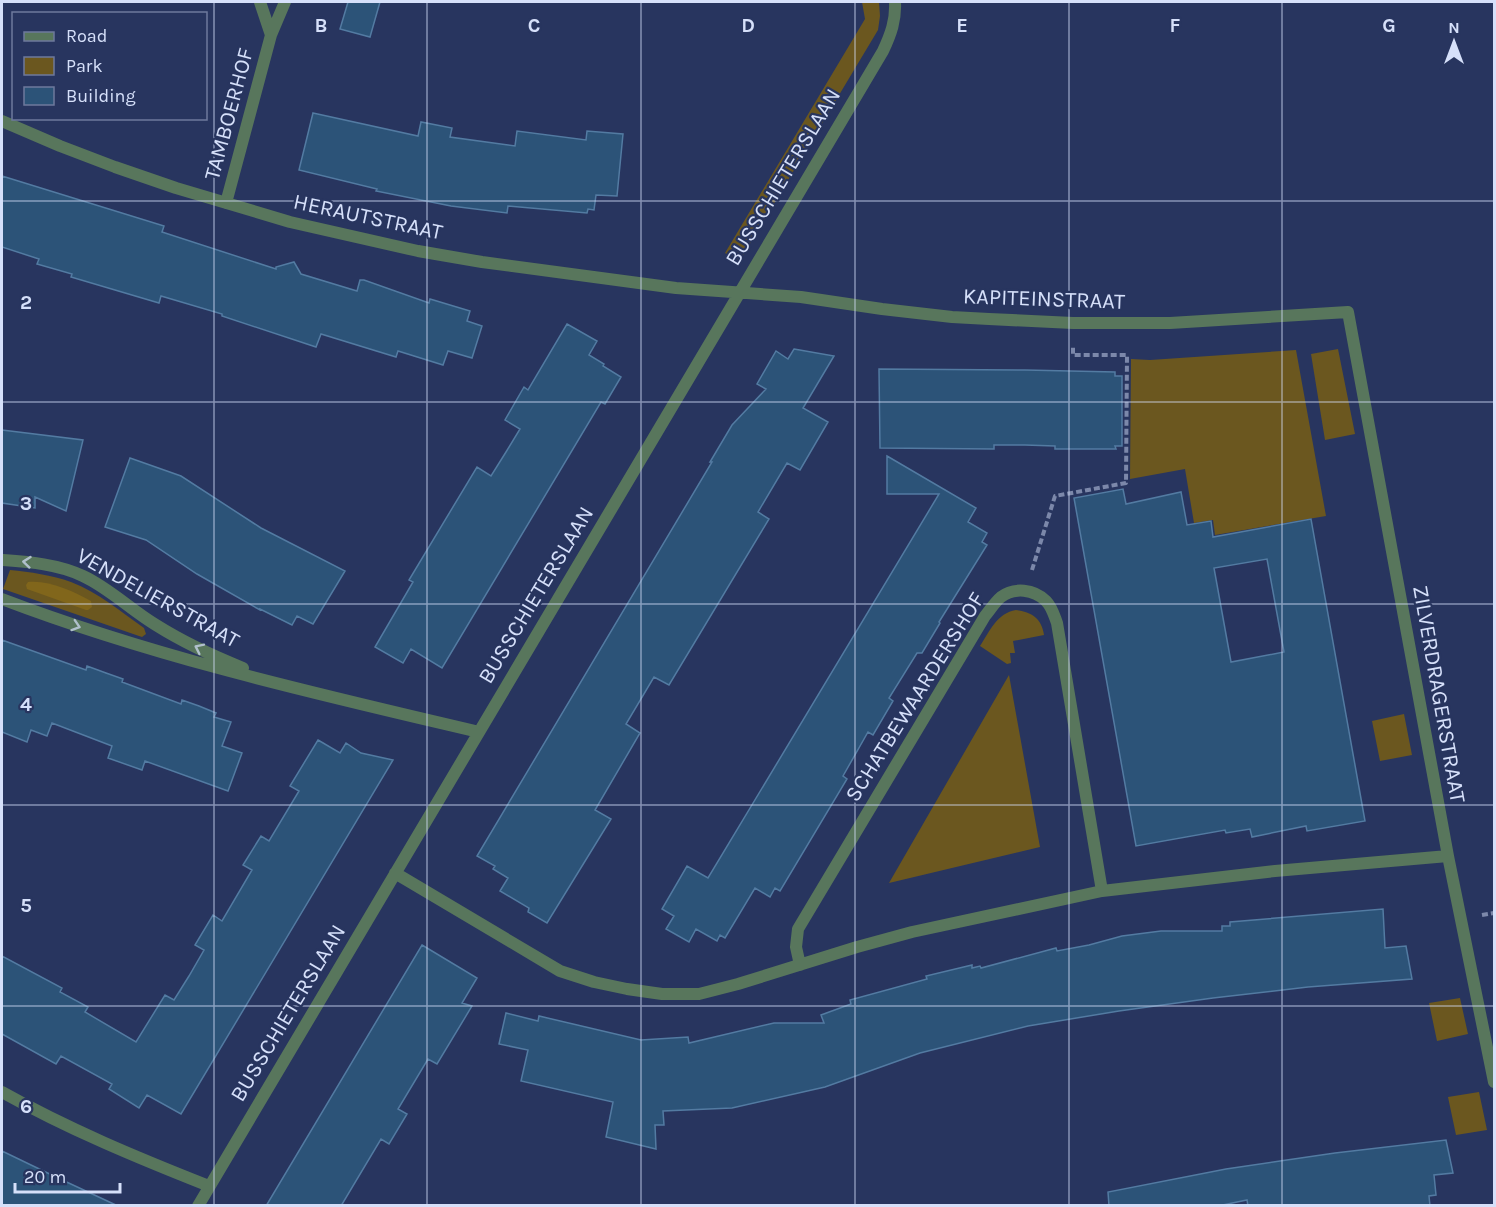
<svg xmlns="http://www.w3.org/2000/svg" width="1496" height="1207" font-family="Karla,sans-serif">
<rect width="100%" height="100%" fill="#28355f"/>
<path fill="#6b571f" d="M862,2H879L880,16L878,30L739,262L725,253L865,19Z
M1338,349L1355,434L1325,440L1311,354Z
M1296,350L1326,516L1215,535L1213,520L1194,523L1185,469L1130,479L1131,359L1150,360Z
M10,570C30,572 52,575 71,582C98,592 121,612 144,628L146,634L142,637L139,636L3,589Z
M1016,610C1032,612 1042,619 1044,635L1013,641L1015,653H1010L1011,663L1007,664L980,646C990,631 997,613 1016,610Z
M1009,675L1040,847L889,883Z
M1404,714L1412,755L1380,761L1372,721Z
M1460,998L1468,1034L1437,1041L1429,1003Z
M1479,1092L1487,1130L1456,1135L1448,1097Z"/>
<path fill="#81661b" d="M28,582C50,580 72,591 91,601L92,607L88,610H86L27,589L26,585Z"/>
<path fill="#2c5378" stroke="#537ba2" stroke-width="1.5" fill-rule="evenodd" d="M348,2H380L370,37L340,29Z
M313,113L418,136L421,122L452,128L450,137L515,146L517,131L586,140L587,131L623,134L617,196L596,195L594,210L588,209L587,213L508,206L507,213L451,206L376,191L377,189L299,170Z
M2,176L164,226L162,232L276,269V267L294,262L301,274L357,291L360,280H364L429,303L430,299L470,311L467,321L482,326L472,358L448,351L443,365L398,351L396,357L321,334L316,347L222,316V314L161,296L159,303L71,277L72,274L37,264L39,259L2,247Z
M567,324L597,341L589,355L604,364L603,366L621,377L605,404L601,402L442,668L411,649L403,663L375,647L413,582L409,580L477,467L491,476L506,452L520,429L505,420L524,387L528,390Z
M794,349L834,356L803,408L828,422L800,470L787,463L758,512L769,519L669,685L654,677L626,724L640,733L595,810L611,819L547,923L528,912L529,908L500,891L508,878L493,869L495,866L477,856L712,462H710L732,425L766,389L757,384L776,351L788,359Z
M879,369L1025,370L1115,372V376H1122V446H1115L1116,449H1055V446L1025,445H994V449L880,448Z
M2,430L83,440L66,511L35,497V508L2,503Z
M887,456L976,508L968,522L987,533L982,542L987,545L939,622L940,623L922,653H917L889,698L893,701L873,735L868,732L843,776L847,779L780,891L775,888L770,897L755,888L725,938L720,935L717,941L696,929L689,942L666,929L674,916L662,909L687,866L708,878L939,494H887Z
M130,458L181,476L261,528L345,571L313,624L297,616L292,625L260,609V610L197,574L146,540L105,527Z
M1123,489L1126,504L1181,492L1187,525L1211,521L1213,537L1311,519L1365,821L1307,831L1306,826L1252,837L1250,829L1226,833L1225,830L1136,846L1074,498ZM1267,559L1284,652L1231,662L1214,568Z
M2,640L86,670L87,666L106,673L123,679L122,682L181,704L182,700L199,706L216,713L214,717L231,722L222,746L242,753L228,791L145,761L142,770L108,758L112,746L52,723L47,736L31,730L27,742L2,732Z
M318,740L340,753L346,743L361,753L393,760L181,1114L147,1095L139,1108L109,1089L112,1084L61,1056L56,1064L2,1034V956L62,988L60,992L88,1007L85,1012L136,1042L165,995L174,1000L189,976L204,950L195,945L213,915L222,921L252,870L243,865L261,836L269,841L299,791L290,786Z
M1383,909L1385,948L1406,946L1412,979L1308,987L1213,998L1119,1011L1028,1026L920,1053L825,1087L732,1108L663,1111L664,1125H655L656,1149L606,1137L613,1102L521,1081L528,1050L499,1044L506,1013L538,1021L539,1016L641,1040L688,1037L689,1043L774,1023H824L821,1015L851,1004L850,1000L927,979L926,976L972,965V968L980,966L981,968L1056,948L1057,951L1089,945L1122,936L1161,931H1222V926H1230V922Z
M422,945L477,978L462,1003L472,1006L437,1064L428,1059L398,1109L407,1114L389,1144L381,1139L341,1206H266Z
M1446,1140L1453,1173L1434,1175L1436,1195L1429,1196L1430,1206H1248L1247,1200L1218,1206H1109L1108,1192L1226,1169L1280,1161L1335,1153Z
M2,1151L58,1178L118,1206H2Z"/>
<g fill="none" stroke-linecap="round" stroke-linejoin="round">
<path stroke="#7c88aa" stroke-width="4" stroke-dasharray="6 3" stroke-linecap="butt" d="M1032,570L1055,496L1126,483L1127,355H1073V345
M1482,915L1494,913"/>
<path stroke="#58765c" stroke-width="12" d="M260,2L271,35
M2,121L60,146L115,167L176,188L290,222L418,251L482,262L676,288L801,297L882,309L952,317L989,319L1073,323H1170L1348,312L1448,856L1494,1082
M226,203L271,35L285,2
M2,560C29,562 58,564 83,576C109,588 131,610 156,625C183,642 213,656 243,668
M2,599C157,658 318,694 479,732
M395,873L560,971L594,982L627,989L662,994H699L738,984L857,947L912,932L1102,891L1275,871L1448,856
M800,965L796,947L798,929L985,616C990,610 995,602 1001,597C1014,587 1034,589 1046,601C1052,607 1054,615 1057,623L1102,891
M2,1092C68,1129 138,1158 209,1186
M198,1206L883,51C891,34 896,20 895,2"/>
</g>
<defs><path id="oneway-chevron" d="M-2-3.5L2.5 0L-2 3.5" fill="none" stroke-width="1.6" stroke-linecap="round" stroke-linejoin="round" transform="scale(1.5)"/></defs>
<g stroke="#b0c0cb">
<use href="#oneway-chevron" transform="translate(27 562) rotate(-174)"/>
<use href="#oneway-chevron" transform="translate(76 626) rotate(18)"/>
<use href="#oneway-chevron" transform="translate(199 648) rotate(-154)"/>
</g>
<path fill="none" stroke="#d6e0fa" stroke-width="1.5" stroke-opacity="0.55" d="M214,2V1206M427,2V1206M641,2V1206M855,2V1206M1069,2V1206M1282,2V1206M2,201H1494M2,402H1494M2,604H1494M2,805H1494M2,1006H1494"/>
<g text-anchor="middle" dominant-baseline="central" stroke-width="4.5" stroke-linejoin="round" paint-order="stroke">
<g font-size="22" fill="#d6e0fa" stroke="#28355f">
<text transform="translate(229 114) rotate(-75)">TAMBOERHOF</text>
<text transform="translate(783 177) rotate(-59)">BUSSCHIETERSLAAN</text>
<text transform="translate(368 217) rotate(12)">HERAUTSTRAAT</text>
<text transform="translate(1044 299) rotate(2)">KAPITEINSTRAAT</text>
<text transform="translate(536 595) rotate(-59)">BUSSCHIETERSLAAN</text>
<text transform="translate(158 598) rotate(29)">VENDELIERSTRAAT</text>
<text transform="translate(1439 694) rotate(80)">ZILVERDRAGERSTRAAT</text>
<text transform="translate(915 697) rotate(-58)">SCHATBEWAARDERSHOF</text>
<text transform="translate(288 1013) rotate(-59)">BUSSCHIETERSLAAN</text>
</g>
</g>
<g font-size="20" text-anchor="middle" font-weight="bold" fill="#d6e0fa" stroke="#28355f" stroke-width="4.5" stroke-linejoin="round" paint-order="stroke">
<text x="321" y="32">B</text>
<text x="534" y="32">C</text>
<text x="748" y="32">D</text>
<text x="962" y="32">E</text>
<text x="1175" y="32">F</text>
<text x="1389" y="32">G</text>
<text x="26" y="309">2</text>
<text x="26" y="510">3</text>
<text x="26" y="711">4</text>
<text x="26" y="912">5</text>
<text x="26" y="1113">6</text>
</g>
<rect width="1496" height="1207" fill="none" stroke="#d6e0fa" stroke-width="6"/>
<rect x="12" y="12" width="195" height="108" fill="#28355f" stroke="#6e799d" stroke-width="1.5"/>
<rect x="24" y="32" width="30" height="9" fill="#58765c" stroke="#6e799d" stroke-width="1.5"/>
<text x="66" y="42" font-size="18" fill="#d6e0fa">Road</text>
<rect x="24" y="57" width="30" height="18" fill="#6b571f" stroke="#6e799d" stroke-width="1.5"/>
<text x="66" y="72" font-size="18" fill="#d6e0fa">Park</text>
<rect x="24" y="87" width="30" height="18" fill="#2c5378" stroke="#6e799d" stroke-width="1.5"/>
<text x="66" y="102" font-size="18" fill="#d6e0fa">Building</text>
<g transform="translate(1454 42)" stroke="#28355f" stroke-width="4.5" paint-order="stroke">
<path d="M0-4.5L10 22L0 15L-10 22Z" fill="#d6e0fa"/>
<text y="-9" font-size="16" font-weight="bold" text-anchor="middle" fill="#d6e0fa">N</text>
</g>
<path d="M15 1183v9h105v-9" fill="none" stroke="#d6e0fa" stroke-width="3"/>
<text x="24" y="1183" font-size="18" fill="#d6e0fa" stroke="#28355f" stroke-width="4.5" paint-order="stroke">20 m</text>
</svg>
